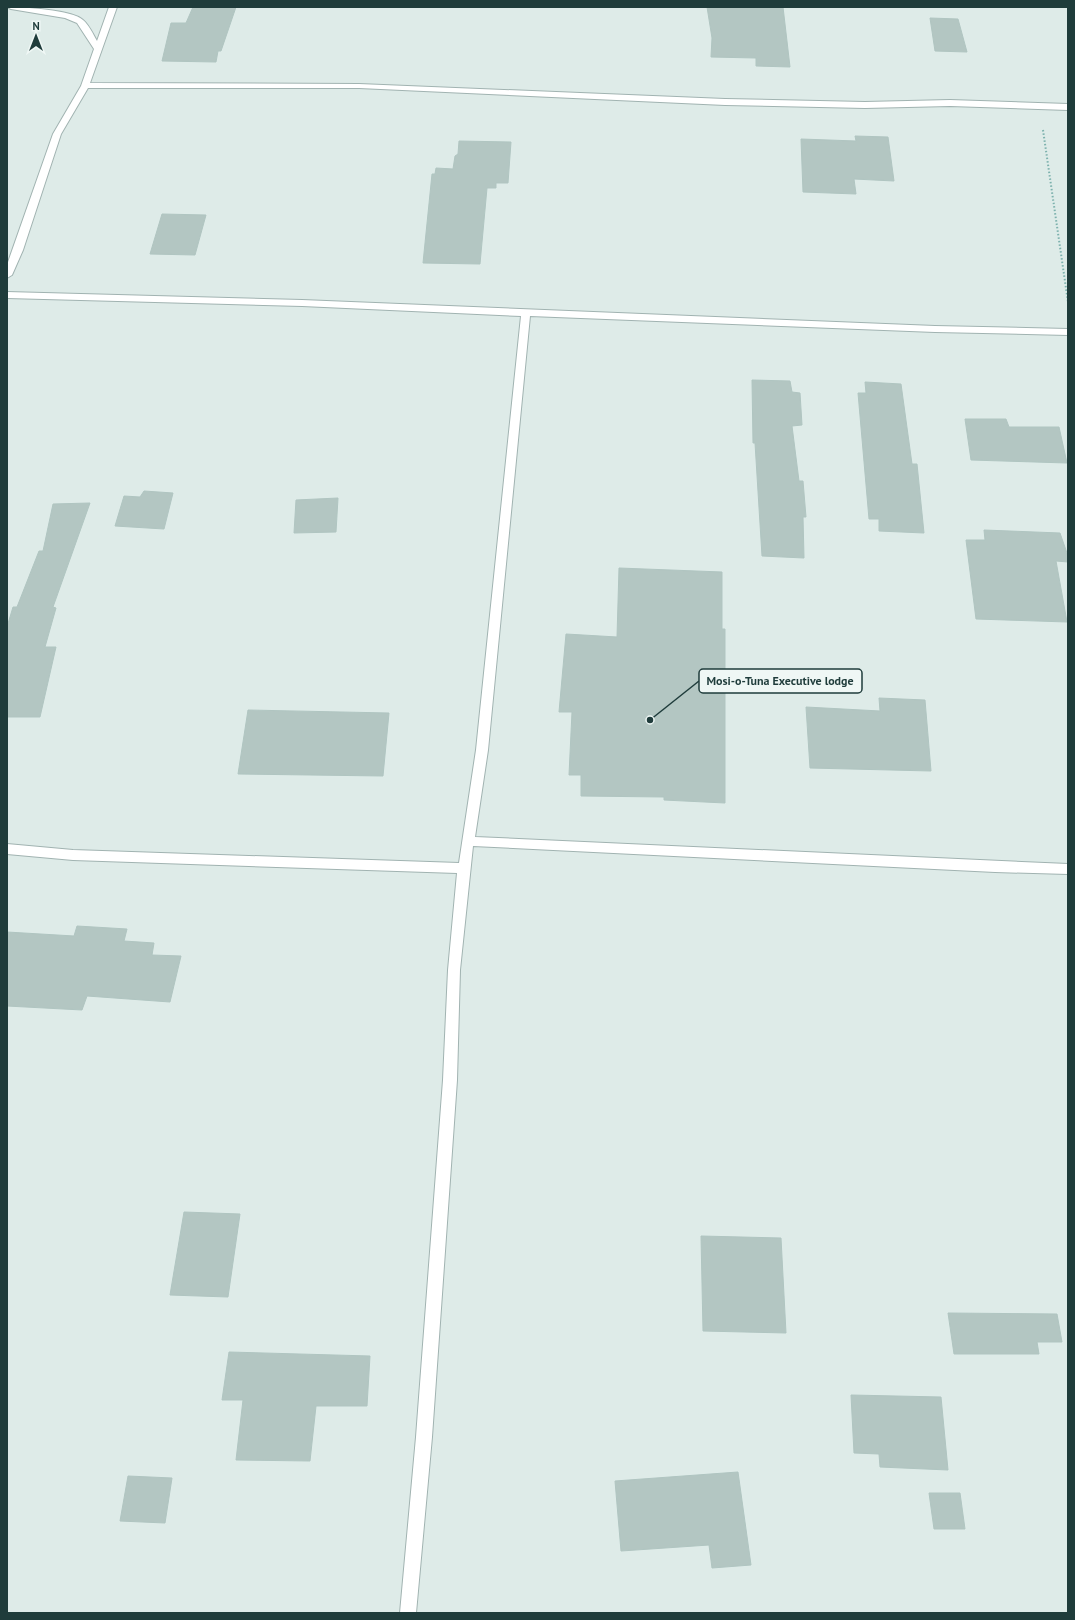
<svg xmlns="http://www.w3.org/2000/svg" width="1075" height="1620" font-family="'PT Sans',sans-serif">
<rect width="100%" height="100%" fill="#deebe8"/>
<path fill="#b3c6c2" stroke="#b0c5c1" d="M193,7H236L221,51H218L216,62L162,61L171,23H186Z
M707,7H783L790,67L756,66V58L711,57L712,38Z
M930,18L958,19L967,52L935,51Z
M855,136L888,137L894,181L854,179L856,194L803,192L801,139L856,141Z
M459,141L511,142L508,183H496V188H487L480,264L423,263L432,174H435L436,168L453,169L455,156L458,154Z
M162,214L206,215L195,255L150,254Z
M752,380L790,381L792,392L800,393L802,425L792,426L799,481H803L806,517H803L804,558L762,556L755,443H753Z
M865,382L901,384L912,464H917L924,533L879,531V519H869L858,393H866Z
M965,419H1006L1009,427H1059L1067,463L971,460Z
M144,491L173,493L164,529L115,526L124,496L140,497Z
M338,498L336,532L294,533L296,500Z
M90,503L53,607L56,608L45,647H56L40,717H7V627L13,607H17L39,551H43L53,504Z
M984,530L1060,533L1068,556V562L1056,561L1067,622L976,619L966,540H985Z
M619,568L722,572V629H725V803L664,800V797L581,796V775H569L572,712H559L566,634L617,637Z
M879,698L925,700L931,771L810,768L806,707L880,711Z
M248,710L389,713L383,776L238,774Z
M77,926L127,929L124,941L154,943L152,955L181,956L170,1002L87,996L82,1010L7,1006V932L74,936Z
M184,1212L240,1214L228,1297L170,1295Z
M701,1236L781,1238L786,1333L703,1331Z
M948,1313L1057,1314L1062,1342H1037L1039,1354H954Z
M229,1352L370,1356L367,1406H316L310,1461L236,1460L243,1400H222Z
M851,1395L941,1397L948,1470L880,1467L879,1454L854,1453Z
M738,1472L751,1565L712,1568L709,1545L621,1551L615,1481Z
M128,1476L172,1478L165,1523L120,1521Z
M929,1493H960L965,1529H934Z"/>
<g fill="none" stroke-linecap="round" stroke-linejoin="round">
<g stroke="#a1b3b1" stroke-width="2">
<path id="minor" d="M7,7C22,7 73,10 83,20C89,25 93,34 97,41L109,7H117L90,83L359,84L725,99L865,102L950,100L1068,104V110L950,106L865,108L725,105L359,88H88L61,134L23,250L12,275L7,278V265L53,134L81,86L94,49L77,23L65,18L11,9Z
M7,292L302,300L935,326L1068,329V335L935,332L530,316L488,750L475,837L1068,864V874L995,872L473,846L460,970L457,1080L432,1437L416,1613H400L416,1437L443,1080L448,970L457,873L73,860L7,854V844L73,850L459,863L476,750L521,316L302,306L7,298Z"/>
</g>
<path stroke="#7cb1ad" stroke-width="2" stroke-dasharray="1.5 2" stroke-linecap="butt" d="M1043,130L1068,302"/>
<use href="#minor" fill="#fff" fill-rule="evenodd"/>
</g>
<path fill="none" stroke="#1f3c3b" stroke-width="1.5" d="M650 720L699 681"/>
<circle fill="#1f3c3b" stroke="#eff7f5" stroke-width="1.5" cx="650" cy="720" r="4"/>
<rect fill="#eff7f5" stroke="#1f3c3b" stroke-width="1.5" x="699" y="669" width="163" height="24" rx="4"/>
<g font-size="12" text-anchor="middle" font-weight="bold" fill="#1f3c3b">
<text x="780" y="685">Mosi-o-Tuna Executive lodge</text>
</g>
<rect width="1075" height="1620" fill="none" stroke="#1f3c3b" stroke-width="16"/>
<g transform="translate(36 36)" stroke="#eff7f5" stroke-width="3" paint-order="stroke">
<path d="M0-3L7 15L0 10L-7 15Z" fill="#1f3c3b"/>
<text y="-6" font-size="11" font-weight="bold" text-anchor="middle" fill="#1f3c3b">N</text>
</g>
</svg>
